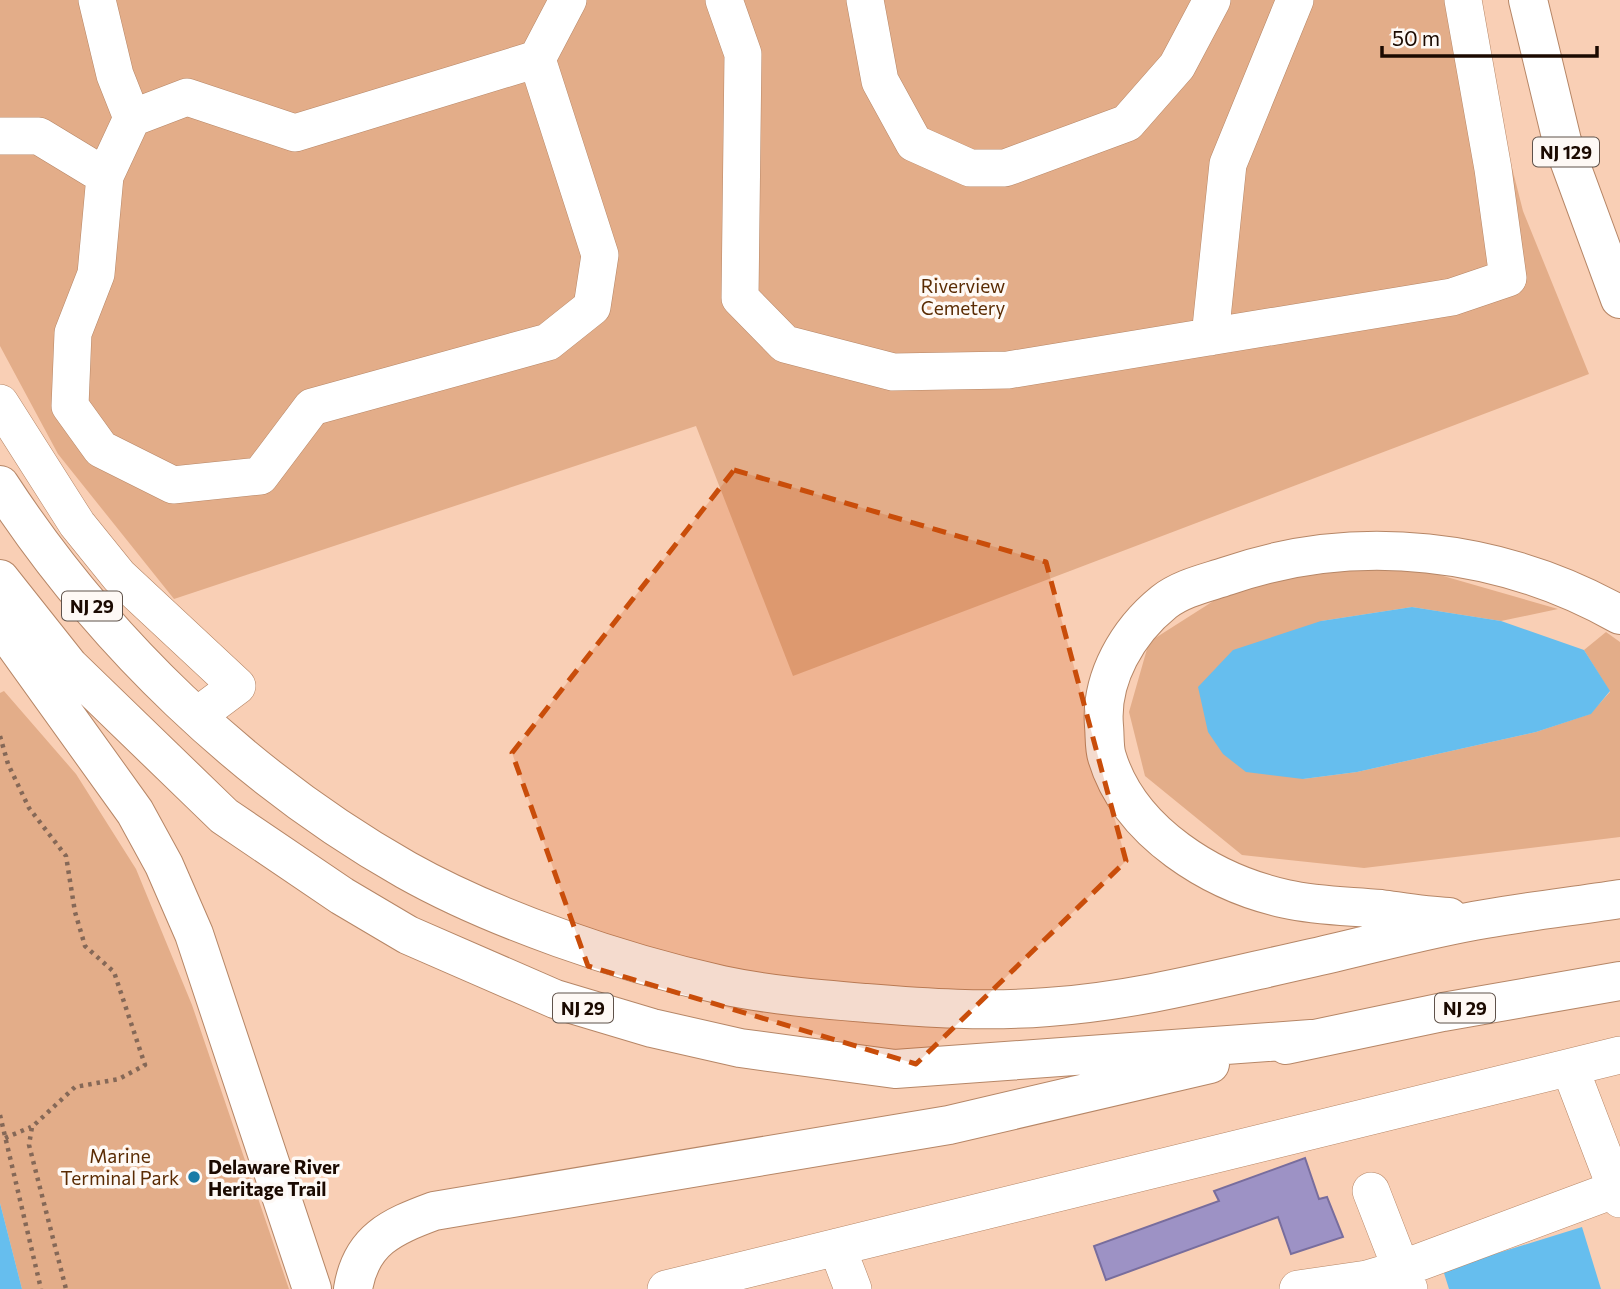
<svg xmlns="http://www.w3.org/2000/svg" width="1620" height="1289" font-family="Commissioner,sans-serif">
<rect width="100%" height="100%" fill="#f9cfb5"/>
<path fill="#e3ad89" d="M0,0H1475L1479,38L1523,211L1589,374L793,676L696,426L174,599L58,454L0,346Z
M1398,563L1558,609L1501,621L1412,607L1321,621L1303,779L1357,772L1536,732L1590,714L1610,692L1584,650L1606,632L1620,642V837L1364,868L1242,855L1145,776L1129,712L1149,642L1237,586Z
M4,691L76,774L136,869L192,1005L289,1289H22L0,1203V693Z"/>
<path fill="#66beee" d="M1412,607L1501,621L1584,650L1610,691L1591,714L1536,732L1357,772L1303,779L1246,772L1223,754L1208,732L1198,687L1233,650L1321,621Z
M0,1203L22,1289H0Z
M1582,1227L1601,1289H1449L1443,1270Z"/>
<path fill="#9d92c5" stroke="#786d9d" stroke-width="2" d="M1305,1158L1319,1199L1327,1197L1343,1237L1291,1254L1278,1217L1106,1280L1094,1246L1219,1201L1214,1191Z"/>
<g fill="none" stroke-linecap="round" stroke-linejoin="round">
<g stroke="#b68666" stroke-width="38">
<path id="minor" d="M97,0L115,75L132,118
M724,0L743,54L740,298L785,344L893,372L1008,370L1452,297L1508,278L1493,169L1463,0
M865,0L880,81L914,143L970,168H1005L1127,123L1177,66L1212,0
M0,136H39L105,176L132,118L187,97L295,133L537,59
M105,176L96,274L73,333L70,406L101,449L173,485L260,476L312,407L548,342L592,307L600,255L537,59L568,0
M1210,337L1228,164L1295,0
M0,403L77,524L119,576L237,686L197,716
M1570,1068L1620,1199
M1371,1191L1409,1289
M837,1247L853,1289
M666,1289L1620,1055
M1298,1289L1367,1279L1401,1269L1616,1189"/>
</g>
<g stroke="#b68666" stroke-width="40">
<path id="highway" d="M1528,0L1562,141L1620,299
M0,485C101,640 244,778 406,870C495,920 622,963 722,985C769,995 818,999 866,1003C926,1008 987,1012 1048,1007C1136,1001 1221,978 1307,959C1366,946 1425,929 1485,919C1530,911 1575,906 1620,899
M0,579L69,666L224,816L342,896L408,935L555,999L652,1028L740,1048L895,1069L1311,1039
M0,624L135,812L164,865L194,934L312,1289
M1449,917C1426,916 1403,912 1381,909C1349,906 1317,906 1286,899C1213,883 1130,833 1107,757C1104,748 1105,736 1104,726C1100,678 1128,631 1164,602C1182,588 1206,583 1227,576C1357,531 1501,548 1620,615
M1286,1045L1443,1012L1620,981
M353,1289C361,1240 391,1227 434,1211L949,1125L1210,1064"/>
</g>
<path stroke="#856857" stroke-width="4.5" stroke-dasharray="3.5 5" stroke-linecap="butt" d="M0,736L8,764L29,808L66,856L75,912L85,946L114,972L145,1065L119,1079L75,1087L32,1127L29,1145L66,1289
M0,1115L41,1289
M5,1138L31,1127"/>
<use href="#minor" stroke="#fff" stroke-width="37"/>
<use href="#highway" stroke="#fff" stroke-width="38"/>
</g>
<path fill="#c94d0a" fill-opacity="0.2" stroke="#c94d0a" stroke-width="5" stroke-dasharray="14 9" stroke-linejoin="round" d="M734,470L1046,562L1126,861L916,1064L588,966L512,753Z"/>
<circle fill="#197ba7" stroke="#fef9f5" stroke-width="2.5" cx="194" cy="1177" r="7"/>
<g text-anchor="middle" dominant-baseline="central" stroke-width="7" stroke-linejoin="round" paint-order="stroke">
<g fill="#fef9f5" stroke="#5f524a" stroke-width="2">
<rect x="1533" y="137.5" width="66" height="29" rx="5"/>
<rect x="62" y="591.5" width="60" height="29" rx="5"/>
<rect x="553" y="993.5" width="60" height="29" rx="5"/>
<rect x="1435" y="993.5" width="60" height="29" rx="5"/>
</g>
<g font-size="18" font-weight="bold" fill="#1b0a01">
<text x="1566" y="152">NJ 129</text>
<text x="92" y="606">NJ 29</text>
<text x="583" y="1008">NJ 29</text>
<text x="1465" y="1008">NJ 29</text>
</g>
<g font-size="19" fill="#5a2b03" stroke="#fef9f5">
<text x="963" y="285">Riverview<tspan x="963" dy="22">Cemetery</tspan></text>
<text x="120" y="1155">Marine<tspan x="120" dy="22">Terminal Park</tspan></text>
</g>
<g font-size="19" font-weight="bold" fill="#1b0a01" stroke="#fef9f5" text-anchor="start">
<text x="208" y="1166">Delaware River<tspan x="208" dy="22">Heritage Trail</tspan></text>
</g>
</g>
<path d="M1382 46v10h215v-10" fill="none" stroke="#1b0a01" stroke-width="3.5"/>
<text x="1392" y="46" font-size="21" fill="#1b0a01" stroke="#fef9f5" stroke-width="5" paint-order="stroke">50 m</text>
</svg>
